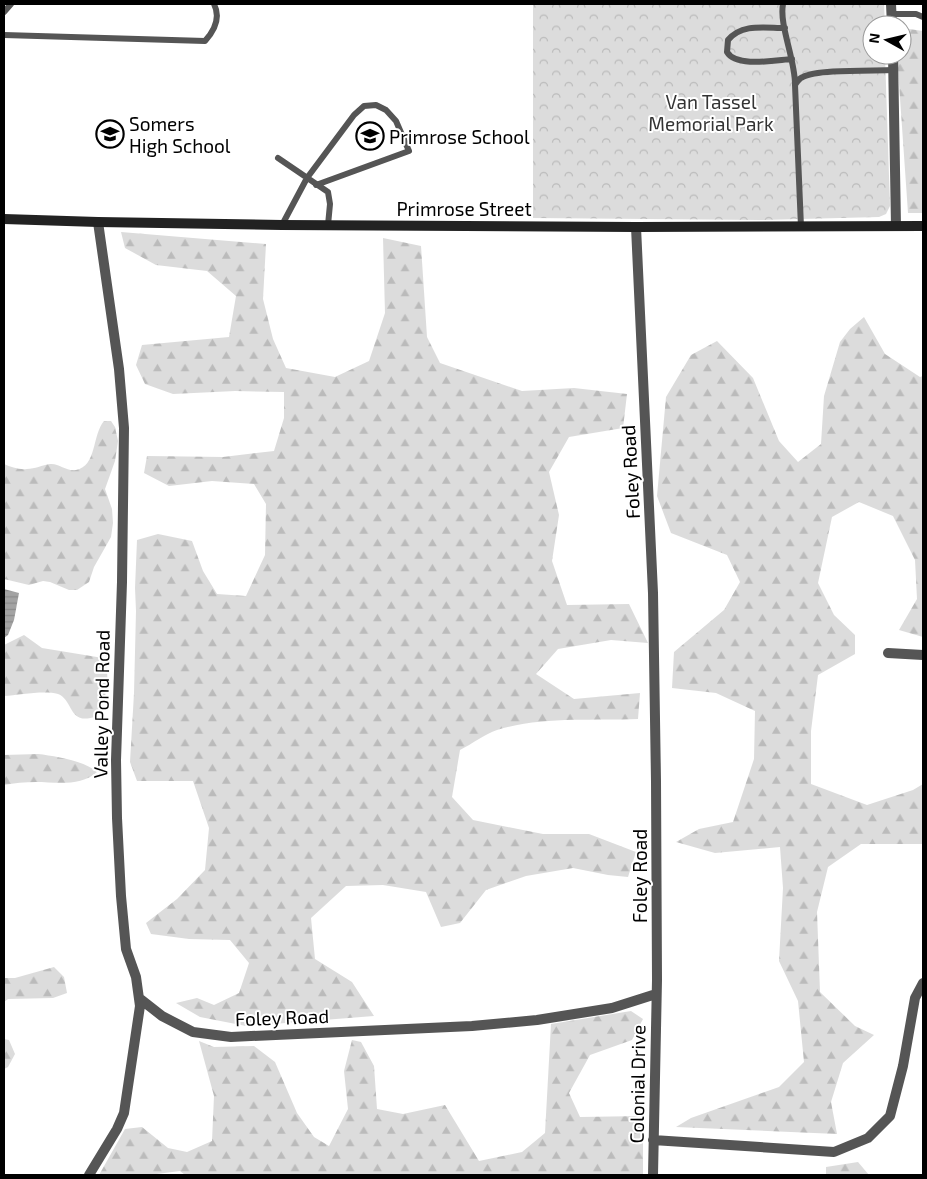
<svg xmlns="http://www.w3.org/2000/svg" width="927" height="1179" font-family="'Exo 2',sans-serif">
<defs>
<pattern id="forest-firs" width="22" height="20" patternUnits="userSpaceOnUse" patternTransform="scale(1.25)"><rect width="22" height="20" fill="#dcdcdc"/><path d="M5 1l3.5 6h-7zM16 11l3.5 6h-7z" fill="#bbb"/></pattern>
<pattern id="park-crowns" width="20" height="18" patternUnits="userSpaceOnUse" patternTransform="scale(1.25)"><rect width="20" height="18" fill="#dcdcdc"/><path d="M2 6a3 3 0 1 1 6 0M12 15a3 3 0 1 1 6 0" fill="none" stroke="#bbb"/></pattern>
<pattern id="water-rules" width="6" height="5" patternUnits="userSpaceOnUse" patternTransform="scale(1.25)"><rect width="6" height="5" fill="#a3a3a3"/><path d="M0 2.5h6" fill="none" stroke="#8b8b8b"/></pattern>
</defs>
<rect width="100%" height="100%" fill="#fff"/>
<path fill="url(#forest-firs)" d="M902,28L923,31V213H908L897,55H902Z
M121,232L266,244L263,299L273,339L286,368L335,377L369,361L385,313L383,238L421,246L427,337L440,363L522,391L574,388L627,394L623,428L569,437L549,472L559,515L552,561L567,605L629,604L648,643L611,640L558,649L536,674L574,699L640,693L638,719C591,721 543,716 497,730C485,734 472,744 460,750L452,797L473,820L543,834H589L636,852L628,877L608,875L573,868L526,876L486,890L460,923L441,927L426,892L383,885L346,886L311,918L315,959L352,982L374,1016L246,1026L200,1017L176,1003L197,998L214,1005L239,993L249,963L230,940L189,939L151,934L146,923L177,899L205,870L209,828L193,781H137L130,762L134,693L136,611L135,588L137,540L158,534L192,541L203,571L217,594L246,596L265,555L266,504L254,484L212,481L169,486L144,473L147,456L223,457L274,451L284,418V392L235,391L173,394L145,384L136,365L142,345L229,337L236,296L207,271L156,265L125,248Z
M864,317L885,354L920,377L923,376V637L899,630L917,599L915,560L893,516L859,502L832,517L818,583L834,615L855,635V654L818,675L811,731V784L867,805L913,790L923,784V844H861L828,867L817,912L820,992L855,1026L874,1035L843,1063L831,1102L837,1134L676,1127L691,1118L779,1087L804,1062L798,1001L779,961L783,888L780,847L715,853L676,842L699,829L733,822L754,759L755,711L716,693L672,688L674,652L724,610L740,582L727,555L671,533L657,496L666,397L691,355L717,341L753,378L779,441L798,462L821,444L824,396L840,342L850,329Z
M104,421H111L115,427L118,441L115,461L105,489L112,509L113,523L111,537L94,567L89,582L77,590H69L50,582L43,581L29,585L4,579V464C11,467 19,470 27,469C35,469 42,465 50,464C59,463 67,472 76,470C97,466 92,435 104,421Z
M24,635L42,648L103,658C112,677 106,699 97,716C68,727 74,700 58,694C44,690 19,695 4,696V645Z
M38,754C55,756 85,761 97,772C81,787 55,782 36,782C25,782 14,783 4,785V755Z
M54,967L64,977L67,993L53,998L8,999L4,1002V978H15Z
M631,1011L643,1019L632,1040L590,1055L569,1093L580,1117L643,1116V1175H185L180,1171L149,1175H99L125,1129L142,1127L168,1148L187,1152L212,1141L214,1096L199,1041L214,1047L254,1046L275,1062L297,1113L314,1137L329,1146L348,1109L344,1071L352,1040L361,1042L374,1066L377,1109L403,1114L445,1105L479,1161L522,1152L545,1133L551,1024Z
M4,1039L9,1040L15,1054L8,1067L4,1069Z
M858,1162L869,1175H826V1167Z"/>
<path fill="url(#park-crowns)" d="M533,4H884L885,25H872V55H885L890,206L886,214L879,217L759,220L533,218Z"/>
<path fill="url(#water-rules)" d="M4,589L19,593L14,620L8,635L4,638Z"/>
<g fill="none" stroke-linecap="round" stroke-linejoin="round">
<path stroke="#555" stroke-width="6" d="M783,4C779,25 795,59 795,84
M4,12L11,4
M892,14H916L923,17
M785,28C765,28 742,23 728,40L727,52C736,68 776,60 792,59
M4,35L205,41C215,30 221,18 214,4
M278,158L328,192L330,204L328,225
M282,225L307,178L354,115L364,106L376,105L386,110L396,121L409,151L316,185
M801,227L795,85C797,82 799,78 803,77C817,69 874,71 893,70"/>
<path stroke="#555" stroke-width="10" d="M891,4L892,25
M893,55L896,226
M636,227L653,593L656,781L657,980L653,1175
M888,653L923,655
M139,998L162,1016L193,1032L231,1037L472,1026L537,1020L612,1008L656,994
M653,1140L834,1152L868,1138L890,1116L903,1066L915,998L923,983
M89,1175L117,1129L124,1113L140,1006L136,977L126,949L121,896L117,818L116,760L122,582L124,428L119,369L98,222"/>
<path stroke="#222" stroke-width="10" d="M4,219L98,222L282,225L636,227L923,226"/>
</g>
<defs>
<g id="school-ring" transform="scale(1.4375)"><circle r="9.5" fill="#fff" stroke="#000" stroke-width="1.5"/><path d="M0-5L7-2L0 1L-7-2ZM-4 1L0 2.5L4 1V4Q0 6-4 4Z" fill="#000"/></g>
</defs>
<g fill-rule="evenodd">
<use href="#school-ring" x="110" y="134"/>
<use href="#school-ring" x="370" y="136"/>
</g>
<g text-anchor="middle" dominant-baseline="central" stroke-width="4" stroke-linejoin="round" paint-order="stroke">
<g font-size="19" fill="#333" stroke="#fff">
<text x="711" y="101">Van Tassel<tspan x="711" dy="22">Memorial Park</tspan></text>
</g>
<g font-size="19" fill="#000" stroke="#fff" text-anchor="start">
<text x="129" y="123">Somers<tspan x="129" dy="22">High School</tspan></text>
<text x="389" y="136">Primrose School</text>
</g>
<g font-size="19" fill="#000" stroke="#fff">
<text x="464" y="208">Primrose Street</text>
<text transform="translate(630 472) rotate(-93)">Foley Road</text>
<text transform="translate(101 704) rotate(-89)">Valley Pond Road</text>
<text transform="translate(639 876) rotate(-90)">Foley Road</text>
<text transform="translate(282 1017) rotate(-2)">Foley Road</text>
<text transform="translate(637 1084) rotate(-89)">Colonial Drive</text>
</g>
</g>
<rect width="927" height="1179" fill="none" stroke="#000000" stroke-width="10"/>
<g transform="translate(887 40) rotate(278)"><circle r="24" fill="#ffffff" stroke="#999999"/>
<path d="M0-4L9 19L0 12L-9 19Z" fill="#000000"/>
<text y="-8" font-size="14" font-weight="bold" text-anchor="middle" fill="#000000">N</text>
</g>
</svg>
